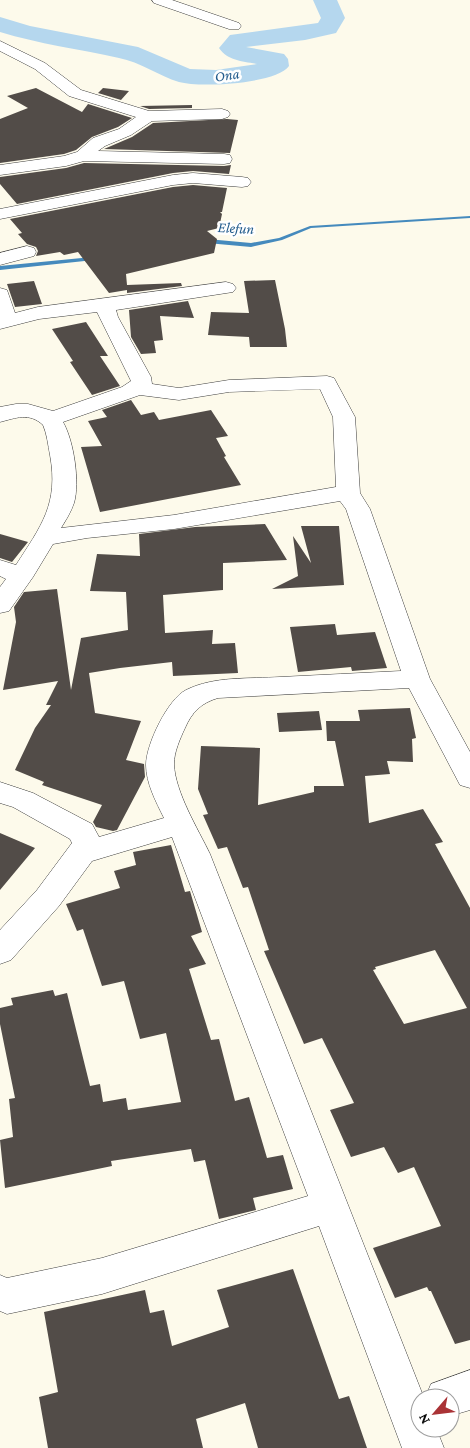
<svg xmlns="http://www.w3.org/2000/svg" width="470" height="1448" font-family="'Crimson Pro',serif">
<rect width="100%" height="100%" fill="#fdfaeb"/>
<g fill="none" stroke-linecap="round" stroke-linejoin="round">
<path fill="#458abd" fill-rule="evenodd" d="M470,216V218L311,228L282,240L251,247L207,243L204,241L207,239L251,243L279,238L310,226Z
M92,257L94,258V260L0,270V266Z"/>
<path fill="#b5d7ee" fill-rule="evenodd" d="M313,0H337L345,18L336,33L305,40L246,47L284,54L288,59L289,66C276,84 200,88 179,82C159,76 140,62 119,58C79,49 39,44 0,32V17L30,26L138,47L190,69L216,70L257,64C242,61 228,61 219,48L230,35L318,23L321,18Z"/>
</g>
<path fill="#524c48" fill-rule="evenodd" d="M36,88L82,112L88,104L132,118L118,127L92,137L76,150L64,154L0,163V119L28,108L7,96Z
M103,88L129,91L121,100L98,93Z
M192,105V108L149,109L140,106Z
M227,119L238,120L230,153L104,149L132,137L153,123Z
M84,163L224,166L231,165L229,174L193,171L173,173L17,204L0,184V177L66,168Z
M193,185L227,188L222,212H220L222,214L219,228L207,231L217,239L214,253L126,274L127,285L181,283L182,286L127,293V290L109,293L78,252L64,255L60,252L36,256L38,251L36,247L27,244L18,234L22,233L10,219L173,187Z
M275,280L285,329L287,347H250L249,337L208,335L211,312L249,313L244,281Z
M34,281L42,304L15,307L7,284Z
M188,301L194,318L160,316L163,340L154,341L156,353L141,354L131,337L129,310Z
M86,322L108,356H100L120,386L92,395L70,362L73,361L52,329Z
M131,400L141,415L154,412L159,420L211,410L228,436L216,438L226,456L224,457L241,485L100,512L81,447L102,446L88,421L107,417L102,410Z
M265,524L287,560L223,563V590L163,595L165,633L213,630L212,644L235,643L238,673L173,676L172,662L120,668L89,673L95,713L141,721L126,760L144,764L145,777L117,830L113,831L96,827L93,822L102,805L42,785L44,782L15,770L35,728L51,705H46L58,681L3,690L16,622L14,607L24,592L57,589L71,690L81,638L128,630L126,592L90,591L97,554L140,556L139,534L195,527Z
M301,526H339L344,585L272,589L298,576L293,536L311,563Z
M0,534L28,542L12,562L0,558Z
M335,624L337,635L375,632L387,668L352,671L351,667L298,672L290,627Z
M410,708L416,738L412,739L413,762L387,761L390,774L365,776L369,823L423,809L443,842L435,844L470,908V1340L455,1344L431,1291H429L427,1287L395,1298L373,1248L441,1226L414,1167L398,1173L384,1147L351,1157L330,1110L354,1103L322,1038L304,1044L264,951L269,950L248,887L243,888L227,847L218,849L203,815L208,814L198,789L201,746L260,748L258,805L314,792V786H344L335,741H327L326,721H360L358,710ZM435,950L467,1008L404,1024L373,970L376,969L375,967Z
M319,711L322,730L279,732L277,713Z
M0,833L35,848L0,890Z
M171,845L185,892L190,891L202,932L191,936L206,964L189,969L211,1040L219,1039L235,1101L249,1097L267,1158L283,1155L293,1189L253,1198L256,1210L219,1219L205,1160L194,1162L191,1149L111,1161L112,1166L5,1188L0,1140L13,1137L9,1099L15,1098L0,1024V1008L13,1005L11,998L53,990L55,996L67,993L90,1086L100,1084L103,1102L126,1098L128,1110L181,1102L166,1033L140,1039L124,981L102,986L83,929L77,931L66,904L120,888L114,871L136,865L133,852Z
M293,1269L339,1399L349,1396L367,1448H258L245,1403L196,1419L203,1448H48L39,1397L58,1392L44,1312L145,1290L150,1313L164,1310L172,1346L229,1327L217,1290Z"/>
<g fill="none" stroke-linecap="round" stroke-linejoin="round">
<g stroke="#3e3e3e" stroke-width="1">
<path id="minor" d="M152,0H172L239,23L241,26L239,29H229L154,3Z
M0,41L45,63L81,90L149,111L222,109L228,111L230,114L228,117L222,119L152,121L131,135L105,146L98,151L224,154L230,155L232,159L230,163L224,164L84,161L66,166L0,175V165L64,156L77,152L93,138L119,129L136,117L69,96L35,69L0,51Z
M193,173L242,177L248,178L251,182L248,186L242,187L193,183L173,185L0,219V209L173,175Z
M27,246L34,248L36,252L34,256L0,265V253Z
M226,282L233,284L236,288L233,292L116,310L118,317L151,377L152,384L179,388L229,380L327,376L334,378L355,417L360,493L370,509L430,679L470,752V788L460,785L409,688L218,698C201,703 192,712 185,728C180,739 174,752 174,764C175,792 198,829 210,854L424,1398H420V1428H436L444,1448H402L319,1226L102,1294L7,1314L0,1311V1275L7,1278L102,1258L308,1196L172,837L92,861L59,906L11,960L0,964V930L37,890L72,843L70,839L13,807L0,803V782L33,793L92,824L99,837L164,818C156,802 146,783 146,765C146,744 168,699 186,690C214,676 249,679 280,677C320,675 361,673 401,671L346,509L340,501L174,529L87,538L53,544L33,577L9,611L0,613V587L6,579L0,576V560L16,565C41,526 59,504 50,455C48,445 47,434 43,425C29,412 16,418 0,422V407L16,404H28L53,411L122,387L131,381L97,312L39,319L0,329V288L7,290L15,313L38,307ZM320,389L333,417L336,487L174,515L61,528C66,520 71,512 74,503C80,483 74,441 63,422L140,395L179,400L229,392Z
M470,1370V1410L450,1416V1398H425L431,1384Z"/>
</g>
<use href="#minor" fill="#fff" fill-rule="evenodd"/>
</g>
<g text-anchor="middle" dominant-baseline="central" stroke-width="5" stroke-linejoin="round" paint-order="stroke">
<g font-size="15" font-style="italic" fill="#235c8d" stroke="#fff">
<text transform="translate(227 75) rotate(-8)">Ona</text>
<text transform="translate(236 228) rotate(3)">Elefun</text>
</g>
</g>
<g transform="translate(435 1413) rotate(242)"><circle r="24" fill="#ffffff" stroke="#9d9d9d"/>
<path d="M0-4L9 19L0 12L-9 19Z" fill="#aa3336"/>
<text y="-8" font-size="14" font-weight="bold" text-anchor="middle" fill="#0b0b0b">N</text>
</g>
</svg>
